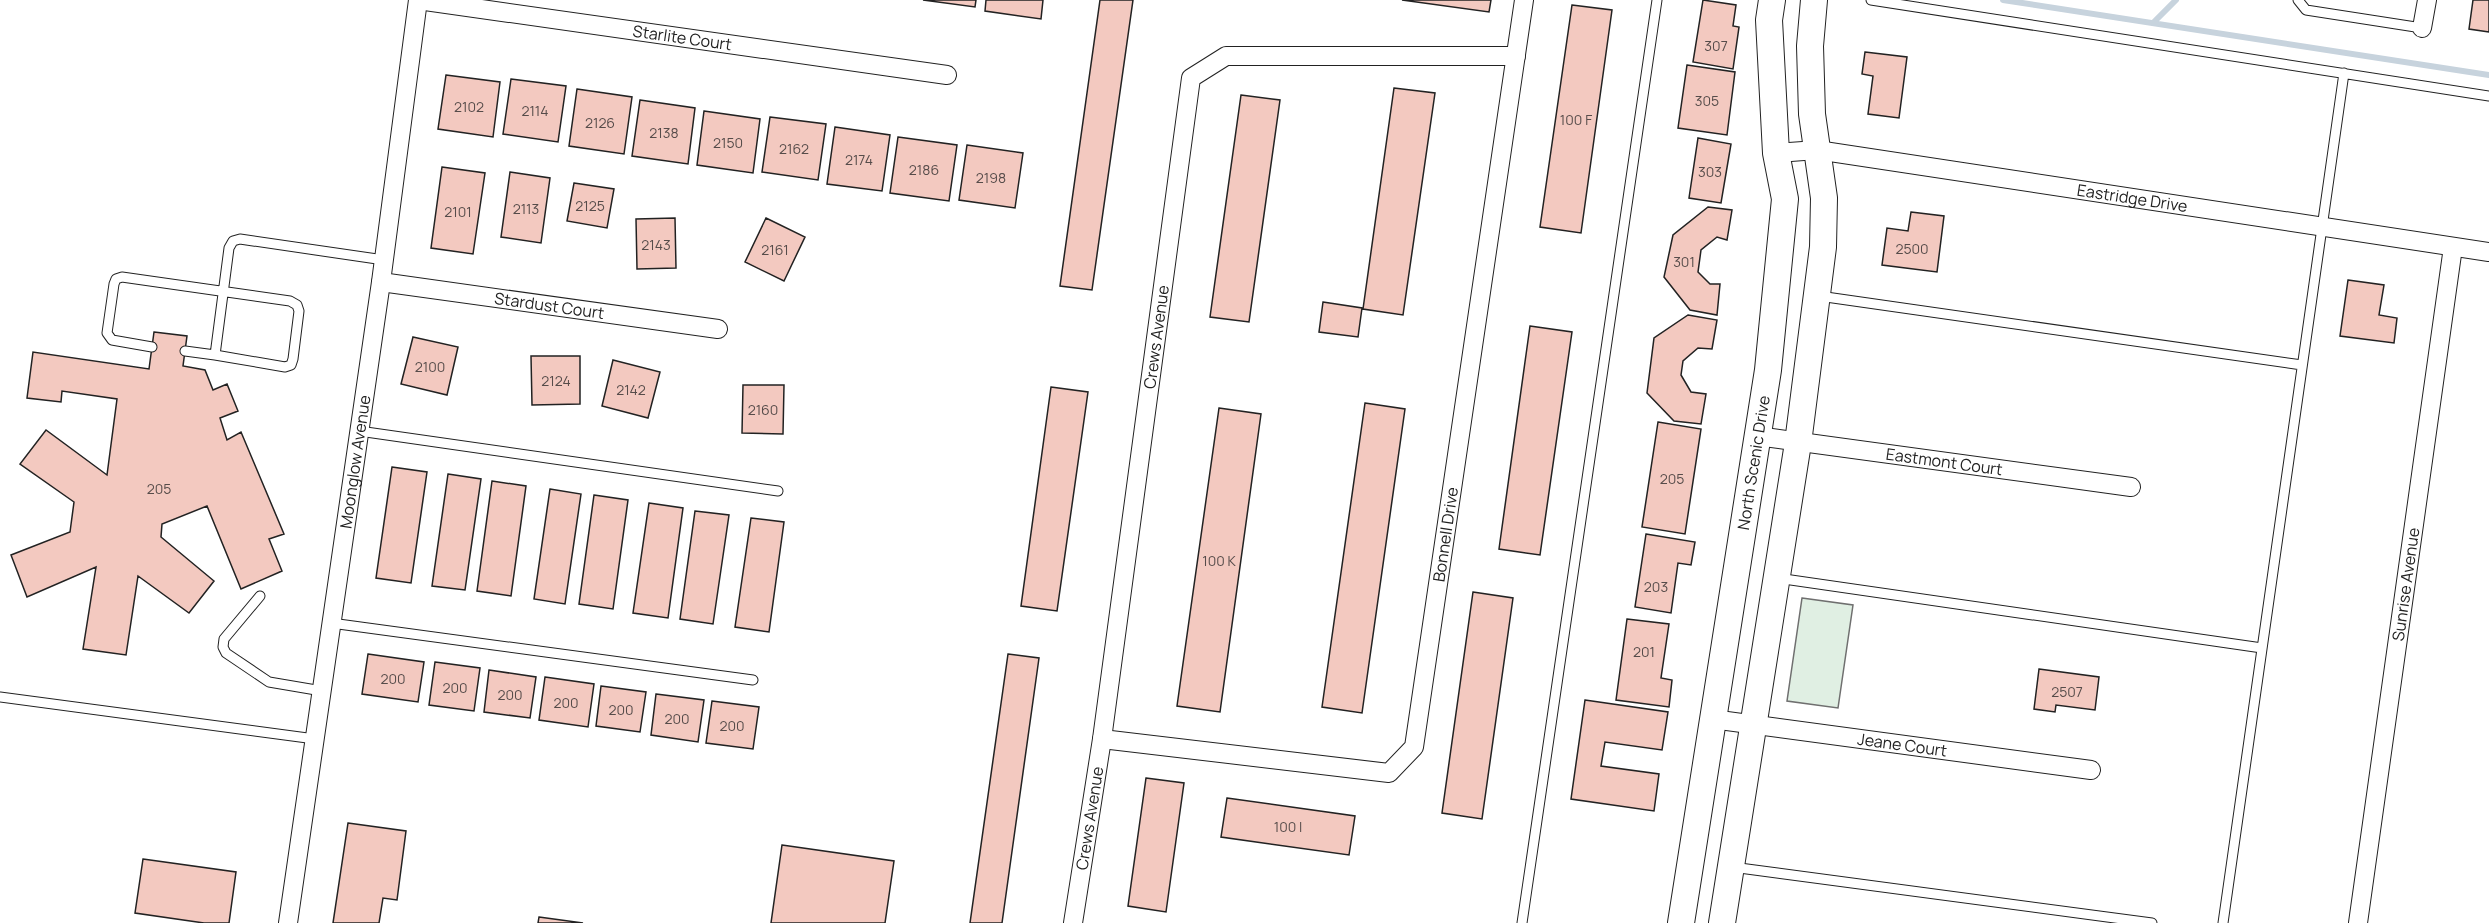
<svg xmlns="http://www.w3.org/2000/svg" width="2489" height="923" font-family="Manrope,sans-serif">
<rect width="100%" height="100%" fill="#fff"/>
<path fill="#e0efe3" stroke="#6f6f6f" stroke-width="1.5" d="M1802,598L1853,605L1838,708L1787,701Z"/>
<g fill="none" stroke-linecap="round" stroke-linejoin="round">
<path stroke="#c7d3dd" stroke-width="6" d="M2003,0L2489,75
M2153,23L2176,0"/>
</g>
<path fill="#f3c9c0" stroke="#222" stroke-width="1.5" d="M923,0H976L975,7Z
M986,0H1043L1041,19L985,11Z
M1100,0H1133L1092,290L1060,286Z
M1402,0H1491L1489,12Z
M1703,0L1736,5L1733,26L1739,27L1733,69L1693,62Z
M2473,0H2489V32L2469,29Z
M1572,5L1612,10L1581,233L1540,227Z
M1865,52L1907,57L1899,118L1868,114L1873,76L1862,74Z
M1687,65L1735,72L1727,135L1678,128Z
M446,75L500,82L493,137L438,129Z
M511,79L566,86L558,142L503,134Z
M1394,88L1435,93L1403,315L1363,309Z
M577,89L632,97L624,154L569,146Z
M1241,95L1280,100L1249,322L1210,317Z
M640,100L695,108L688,164L632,156Z
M704,111L760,119L753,173L697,165Z
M770,117L826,124L818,180L762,172Z
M835,127L890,135L882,191L827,184Z
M898,137L957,145L949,201L890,193Z
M1698,138L1731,144L1721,203L1689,198Z
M967,145L1023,153L1015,208L959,200Z
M442,167L485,173L473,254L431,248Z
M510,172L550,178L541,243L501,237Z
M574,183L614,189L607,228L567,221Z
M1708,207L1732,210L1727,240L1717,237L1701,250L1698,272L1710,284H1720L1717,315L1690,310L1664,277L1673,235Z
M1911,212L1944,216L1937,272L1882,265L1887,228L1908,231Z
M675,218L676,268L637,269L636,219Z
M766,218L805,237L784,281L745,262Z
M2348,280L2384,285L2379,315L2397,318L2394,343L2340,336Z
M1323,302L1362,308L1358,337L1319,332Z
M1688,315L1717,320L1712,349L1698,348L1683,361L1681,375L1691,392L1706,394L1701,424L1674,421L1647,393L1654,338Z
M1530,326L1572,332L1540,555L1499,549Z
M154,332L187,336L183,366L205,370L213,390L227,384L238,411L220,418L227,440L241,432L284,534L269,539L282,571L241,589L207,506L162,524L161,537L214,581L189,613L138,576L126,655L83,649L96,567L27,597L11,555L70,532L74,502L20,464L46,430L107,475L117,399L62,391L61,402L27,398L33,352L149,369Z
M413,337L458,347L447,395L401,384Z
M531,356H580V404L532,405Z
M613,360L660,372L648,418L602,406Z
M743,385H784L783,434L742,433Z
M1051,387L1088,392L1057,611L1021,606Z
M1365,403L1405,409L1362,713L1322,707Z
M1219,408L1261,414L1220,712L1177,706Z
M1658,422L1701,429L1685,534L1642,527Z
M392,467L427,472L411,583L376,578Z
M448,474L481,479L465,590L432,586Z
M492,481L526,486L511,596L477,591Z
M550,489L581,494L565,604L534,599Z
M594,495L628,500L613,609L579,604Z
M649,503L683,508L668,618L633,613Z
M695,511L729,515L713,624L680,619Z
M751,518L784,522L769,632L735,627Z
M1646,534L1695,542L1691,565L1678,563L1671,613L1635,607Z
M1473,592L1513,598L1482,819L1442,813Z
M1627,619L1669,624L1661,678L1672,680L1669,707L1616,700Z
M368,654L424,662L418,702L362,694Z
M1008,654L1039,658L1002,923H970Z
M435,662L480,668L474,711L429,705Z
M2039,669L2099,677L2095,710L2056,705L2055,712L2034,709Z
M489,670L536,677L530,718L484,712Z
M545,677L594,684L588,727L539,720Z
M601,686L646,692L640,732L596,726Z
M656,694L704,700L698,742L651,735Z
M1585,700L1668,712L1662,750L1605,742L1601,766L1659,774L1654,811L1571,799Z
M712,701L759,707L753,749L706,743Z
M1146,778L1184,783L1166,912L1128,906Z
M1227,798L1355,816L1349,855L1221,837Z
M348,823L406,831L397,900L383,898L379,923H333Z
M782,845L894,861L885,923H771Z
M143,859L236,872L229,923H204L135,913Z
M539,917L583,923H538Z"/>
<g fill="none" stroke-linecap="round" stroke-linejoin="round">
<g stroke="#222" stroke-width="11">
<path id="service" d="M1871,0L2489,96
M2298,0L2306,10L2422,28
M1819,296L2302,365
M152,347L112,340L107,333L114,284L116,279L122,277L290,301L297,305L299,311L293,359L291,365L285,367L215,355L229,248L233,241L240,239L384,260
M185,351L215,355
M359,431L778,491
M1777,578L2262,648
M260,596L224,639L223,647L226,653L269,682L322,691
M331,623L753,680
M0,697L315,739
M1732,867L2152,923
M1522,923L1657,0
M2223,923L2344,73"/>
</g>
<g stroke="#222" stroke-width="20">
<g id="minor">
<path id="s1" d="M418,0L947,75"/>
<path d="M2422,28L2427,0"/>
<path id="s2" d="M1776,153L1817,150L2489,252"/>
<path id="s3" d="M381,282L718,329"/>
<path id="s4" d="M1757,436L2131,487"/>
<path id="s5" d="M1712,719L2091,770"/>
<path id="s6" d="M1102,739L1389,773L1414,747L1524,0"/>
<path id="s7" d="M288,923L381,282L418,0"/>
<path id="s8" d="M1073,923L1102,739L1191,78L1226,56H1516"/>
<path id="s9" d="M2358,923L2453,247"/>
</g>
</g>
<g stroke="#222" stroke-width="28">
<g id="secondary">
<path id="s10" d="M1681,923L1768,370L1785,199L1776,153L1769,20L1772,0"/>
<path d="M1722,923L1798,443L1823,247L1824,198L1812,114L1810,46L1814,0"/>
</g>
</g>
<use href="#service" stroke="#fff" stroke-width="9"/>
<use href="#minor" stroke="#fff" stroke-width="18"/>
<use href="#secondary" stroke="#fff" stroke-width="26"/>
</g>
<g text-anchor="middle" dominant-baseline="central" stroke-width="4.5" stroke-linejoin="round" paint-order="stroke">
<g font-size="14" fill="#564c4a">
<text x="1716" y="45">307</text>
<text x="1707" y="100">305</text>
<text x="469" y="106">2102</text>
<text x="535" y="110">2114</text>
<text x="1576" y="119">100 F</text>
<text x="600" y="122">2126</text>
<text x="664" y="132">2138</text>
<text x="728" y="142">2150</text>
<text x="794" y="148">2162</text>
<text x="859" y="159">2174</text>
<text x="924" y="169">2186</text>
<text x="1710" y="171">303</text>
<text x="991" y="177">2198</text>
<text x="590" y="205">2125</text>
<text x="526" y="208">2113</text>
<text x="458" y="211">2101</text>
<text x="656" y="244">2143</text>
<text x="1912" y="248">2500</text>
<text x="775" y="249">2161</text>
<text x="1684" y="261">301</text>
<text x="430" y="366">2100</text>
<text x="556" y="380">2124</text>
<text x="631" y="389">2142</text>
<text x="763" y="409">2160</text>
<text x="1672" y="478">205</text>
<text x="159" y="488">205</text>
<text x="1219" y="560">100 K</text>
<text x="1656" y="586">203</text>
<text x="1644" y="651">201</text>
<text x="393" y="678">200</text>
<text x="455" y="687">200</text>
<text x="2067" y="691">2507</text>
<text x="510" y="694">200</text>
<text x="566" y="702">200</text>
<text x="621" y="709">200</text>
<text x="677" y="718">200</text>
<text x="732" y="725">200</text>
<text x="1288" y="826">100 I</text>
</g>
<g font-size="16" fill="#222" stroke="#fff">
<text stroke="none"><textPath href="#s1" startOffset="267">Starlite Court</textPath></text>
<text stroke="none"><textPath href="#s2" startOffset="360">Eastridge Drive</textPath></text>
<text stroke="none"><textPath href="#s3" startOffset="170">Stardust Court</textPath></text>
<text stroke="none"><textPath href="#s8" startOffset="592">Crews Avenue</textPath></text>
<text stroke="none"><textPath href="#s7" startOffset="466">Moonglow Avenue</textPath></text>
<text stroke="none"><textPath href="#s4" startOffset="189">Eastmont Court</textPath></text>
<text stroke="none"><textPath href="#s10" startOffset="466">North Scenic Drive</textPath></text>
<text stroke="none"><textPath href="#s6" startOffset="540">Bonnell Drive</textPath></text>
<text stroke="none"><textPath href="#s9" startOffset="342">Sunrise Avenue</textPath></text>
<text stroke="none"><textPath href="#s5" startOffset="192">Jeane Court</textPath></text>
<text stroke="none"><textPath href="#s8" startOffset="106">Crews Avenue</textPath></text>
</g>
</g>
</svg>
